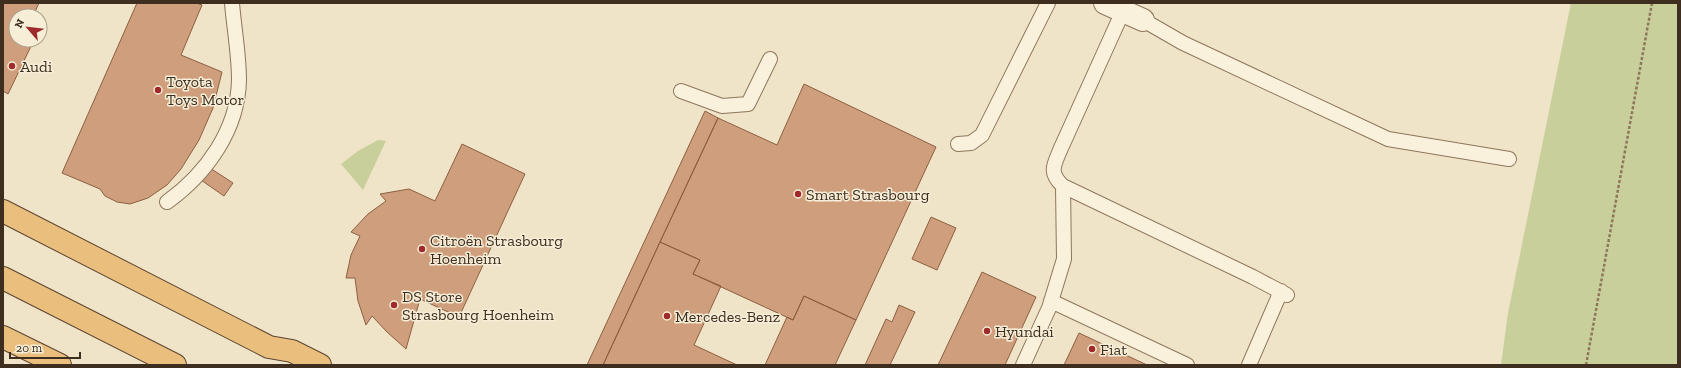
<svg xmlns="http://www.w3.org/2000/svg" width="1681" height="368" font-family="'Zilla Slab',serif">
<rect width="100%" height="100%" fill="#f0e4c8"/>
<path fill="#c9cf9b" d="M1571,3H1678V365H1501L1508,313Z
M378,140L386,141L363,190L341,164L358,151Z"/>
<path fill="#cf9f7d" stroke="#8d5f41" d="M3,3H39L33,16H16V40H34L8,94L3,91Z
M137,3H196L202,5L181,55L222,72L213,108L199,140L181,169L167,185L148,198L130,204L117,202L105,196L100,189L62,173Z
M804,84L936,147L856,320L804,296L793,320L693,274L700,260L660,242L718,118L777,145Z
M705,111L718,118L660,242L603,365H587Z
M462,144L525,174L459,317L420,299L406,349L387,332L372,316L366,325L358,301L355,278H346L351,255L360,236L351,232L368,214L386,201L380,194L409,189L435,201Z
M210,168L233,183L224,196L201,180Z
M931,217L956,228L937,270L912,259Z
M660,242L700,260L693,274L721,286L694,345L737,365H603Z
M982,272L1036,297L1005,365H938Z
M804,296L856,320L835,365H765L787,317L793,320Z
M899,305L915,312L890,365H865L886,319L892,322Z
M1079,333L1147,365H1064Z"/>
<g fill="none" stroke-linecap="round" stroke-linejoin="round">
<g stroke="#8d765c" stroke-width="16">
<path id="service" d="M1123,11L1061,148C1054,165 1048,172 1063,186L1253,277L1287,295
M1143,20L1183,43L1388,139L1509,159
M681,91L722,106L748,104L770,59
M958,144L971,143L982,135L1048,3
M167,202C206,174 238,130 239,80C239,54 234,28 232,3
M1051,301L1187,365
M1023,365L1049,308L1064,259L1063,186
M1249,365L1281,291"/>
</g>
<g stroke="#8d765c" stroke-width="24">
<path id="tertiary" d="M1105,3L1143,20"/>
</g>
<g stroke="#5b4430" stroke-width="24">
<path id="trunk" d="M3,211L269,347L292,351L320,365
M3,278L175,365
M3,337L60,365"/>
</g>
<path stroke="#8d765c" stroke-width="2.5" stroke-dasharray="3 2" stroke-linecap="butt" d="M1586,365L1652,3"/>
<use href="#service" stroke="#faf1dc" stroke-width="14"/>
<use href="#tertiary" stroke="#faf1dc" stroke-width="22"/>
<use href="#trunk" stroke="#eabe7c" stroke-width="22"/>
</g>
<g fill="#9e2a2b" stroke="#f7eed8" stroke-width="1.5">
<circle cx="12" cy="66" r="4"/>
<circle cx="158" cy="90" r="4"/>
<circle cx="798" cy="194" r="4"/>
<circle cx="422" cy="249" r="4"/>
<circle cx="394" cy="305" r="4"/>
<circle cx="667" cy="316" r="4"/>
<circle cx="987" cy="331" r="4"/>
<circle cx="1092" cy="349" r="4"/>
</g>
<g text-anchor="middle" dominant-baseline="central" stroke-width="3" stroke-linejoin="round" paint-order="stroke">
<g font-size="16" fill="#3d2e20" stroke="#f7eed8" text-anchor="start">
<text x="20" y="66">Audi</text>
<text x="166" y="81">Toyota<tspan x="166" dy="18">Toys Motor</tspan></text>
<text x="806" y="194">Smart Strasbourg</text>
<text x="430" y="240">Citroën Strasbourg<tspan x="430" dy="18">Hoenheim</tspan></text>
<text x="402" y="296">DS Store<tspan x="402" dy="18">Strasbourg Hoenheim</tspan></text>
<text x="675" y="316">Mercedes-Benz</text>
<text x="995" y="331">Hyundai</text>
<text x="1100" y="349">Fiat</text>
</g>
</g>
<rect width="1681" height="368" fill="none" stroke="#3d2e20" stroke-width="8"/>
<g transform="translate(28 28) rotate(298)"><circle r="19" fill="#f7eed8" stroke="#ada18e"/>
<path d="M0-3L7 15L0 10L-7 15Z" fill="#9e2a2b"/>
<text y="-6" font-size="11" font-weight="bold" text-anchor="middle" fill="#3d2e20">N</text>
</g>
<path d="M10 352v6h70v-6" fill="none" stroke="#3d2e20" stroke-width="2"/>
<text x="16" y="352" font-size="12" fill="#3d2e20" stroke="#f7eed8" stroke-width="3" paint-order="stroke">20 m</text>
</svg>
